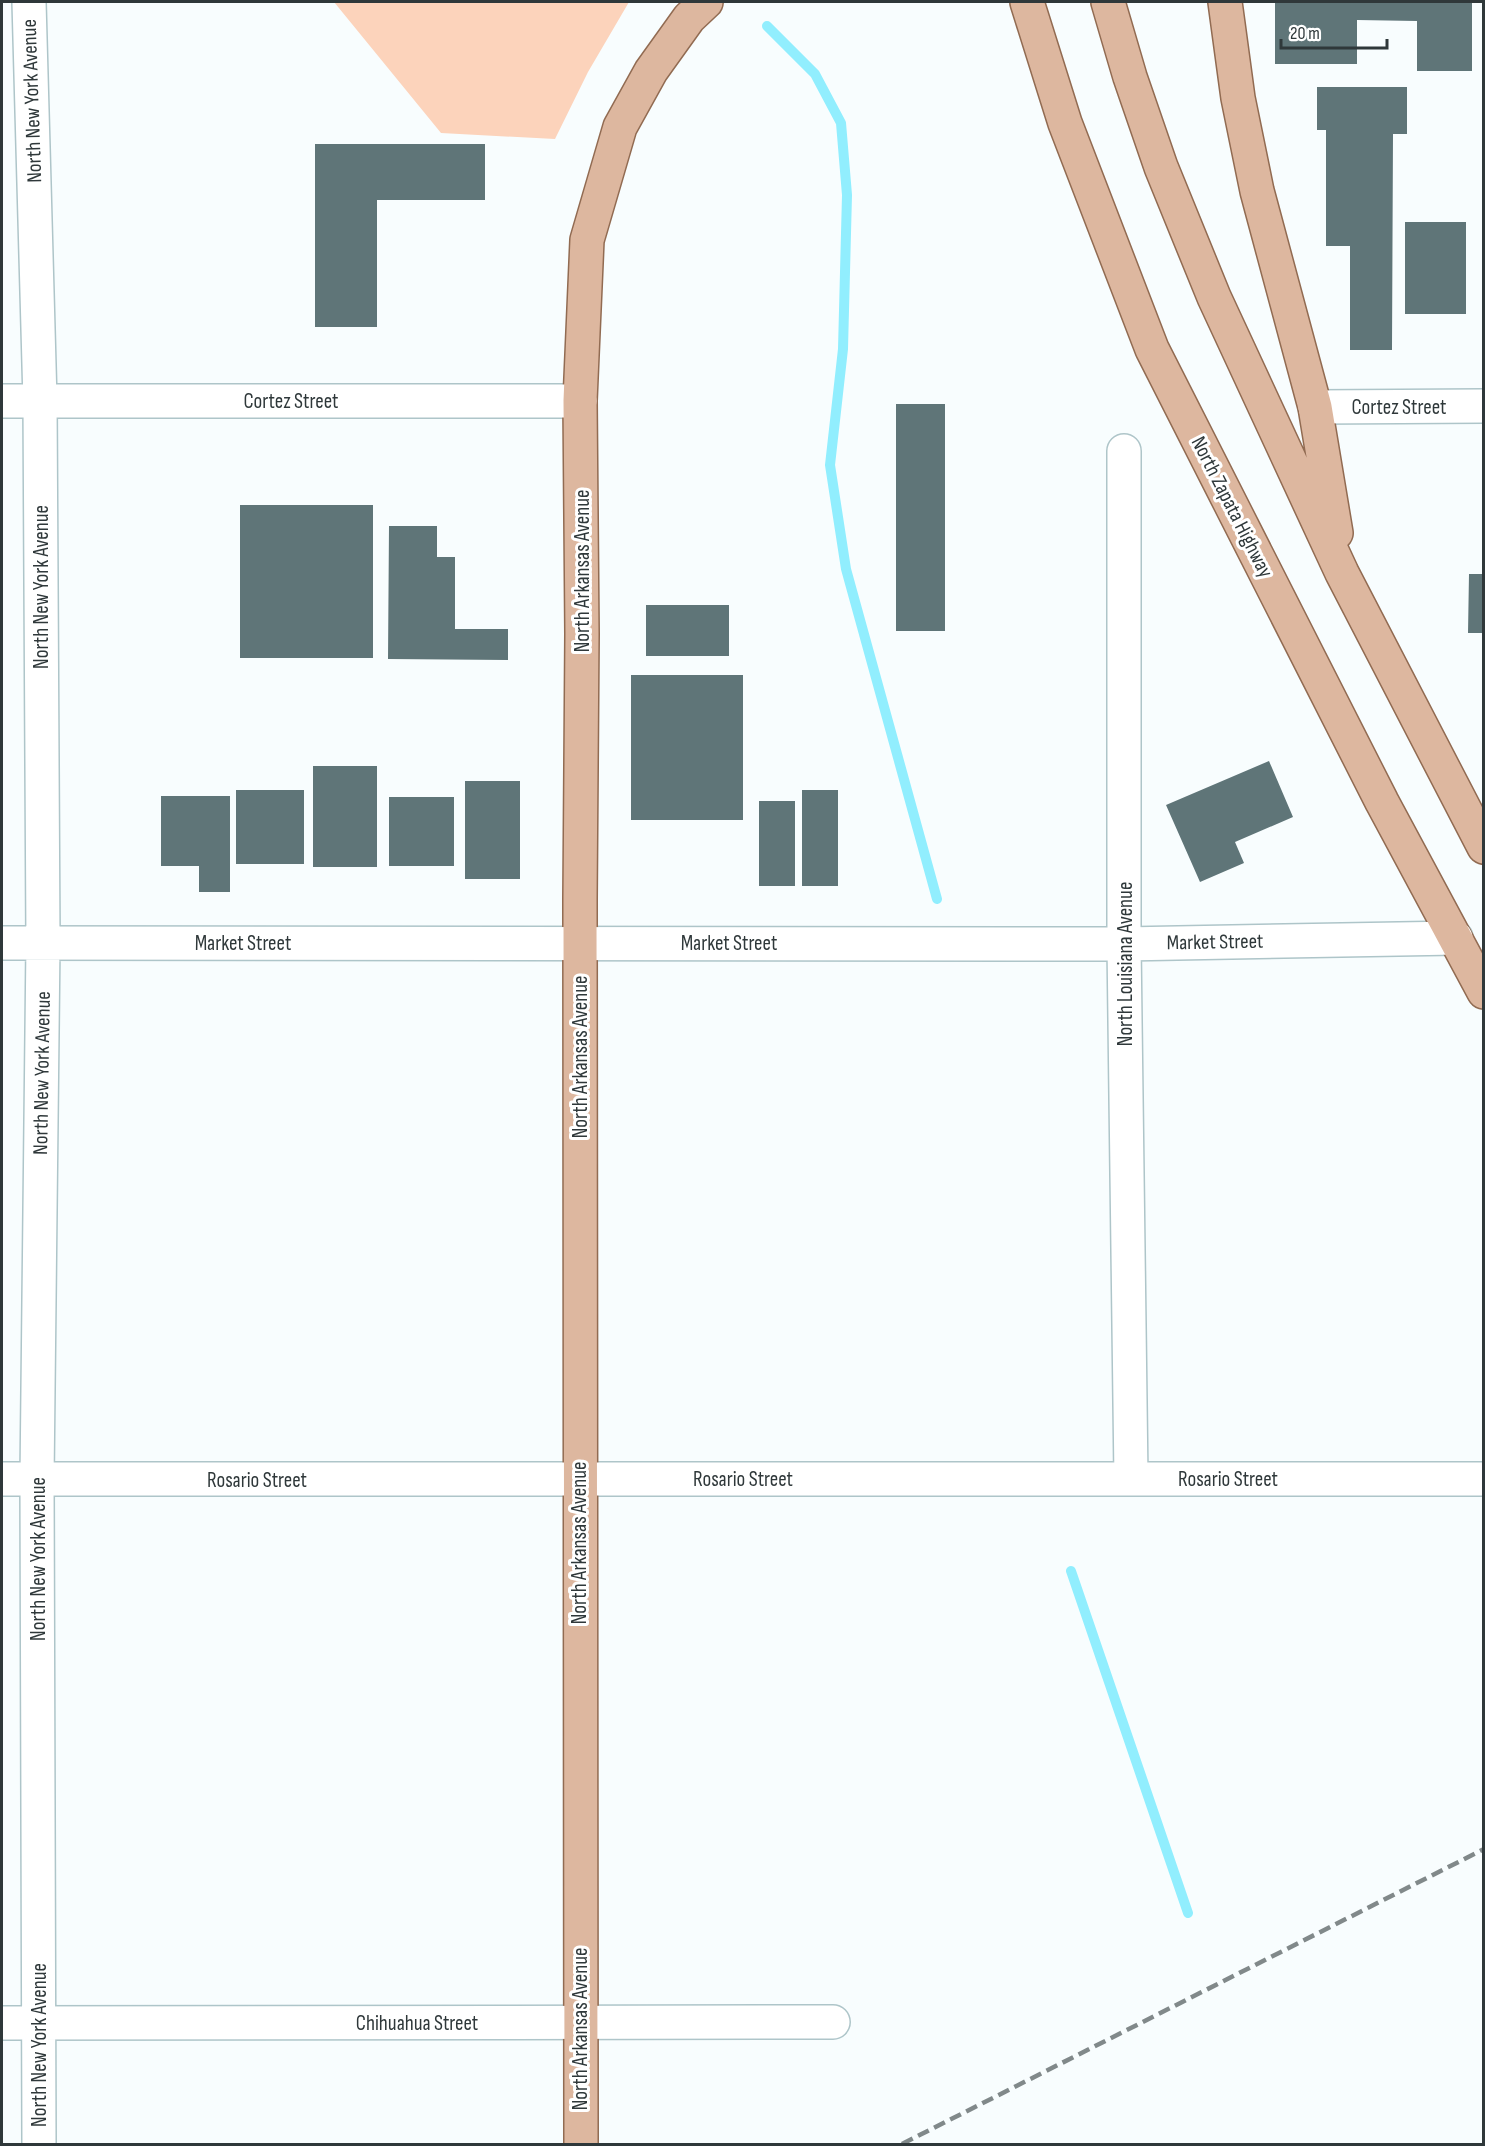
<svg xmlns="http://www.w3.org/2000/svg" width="1485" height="2146" font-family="'Sofia Sans Condensed',sans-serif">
<rect width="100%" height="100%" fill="#f8fdfe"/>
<path fill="#fcd3bb" d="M334,2H629L588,72L555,139L441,133Z"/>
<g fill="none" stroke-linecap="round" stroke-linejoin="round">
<path stroke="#91eefe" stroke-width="10" d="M767,26L815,74L841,123L847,195L843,349L830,465L846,569L937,899
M1071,1571L1188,1913"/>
</g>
<path fill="#5f7578" d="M1275,2H1472V71H1417V21L1357,20V64H1275Z
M1317,87H1407V134H1393L1392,350H1350V246H1326V130H1317Z
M315,144H485V200H377V327H315Z
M1405,222H1466V314H1405Z
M896,404H945V631H896Z
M240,505H373V658H240Z
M389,526H437V557H455V629H508V660L388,659Z
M1469,574H1484V633H1468Z
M646,605H729V656H646Z
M631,675H743V820H631Z
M1269,761L1293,817L1235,842L1244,863L1200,882L1166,805Z
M313,766H377V867H313Z
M465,781H520V879H465Z
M236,790H304V864H236Z
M802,790H838V886H802Z
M161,796H230V892H199V866H161Z
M389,797H454V866H389Z
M759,801H795V886H759Z"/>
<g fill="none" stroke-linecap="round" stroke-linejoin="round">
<g stroke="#aec5c9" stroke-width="36">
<path id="minor" d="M29,2L40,401L43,943L37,1479L39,2144
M2,401H580
M1315,407L1484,406
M1124,451V944L1131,1478
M2,943L1124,944L1456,938
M2,1479H1484
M2,2023L833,2022"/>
</g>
<g stroke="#916b52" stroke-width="36">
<path id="major" d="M1027,2L1065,123L1152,349L1382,802L1484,992
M1108,2L1130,77L1161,167L1214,297L1342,573L1484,847
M1225,2L1238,98L1257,191L1315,407L1336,533
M581,2144L580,899L582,634L580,401L587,240L620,127L651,71L689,18L706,2"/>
</g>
<use href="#minor" stroke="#fff" stroke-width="33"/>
<use href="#major" stroke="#ddb79f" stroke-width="33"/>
<path stroke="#81898a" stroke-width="4.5" stroke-dasharray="12 6" stroke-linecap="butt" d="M902,2144L1484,1849"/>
</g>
<g text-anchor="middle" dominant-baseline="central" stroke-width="6" stroke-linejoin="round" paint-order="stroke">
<g font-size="21" fill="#2f383a" stroke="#fff">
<text transform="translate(32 101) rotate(-92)">North New York Avenue</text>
<text x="291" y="401">Cortez Street</text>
<text x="1399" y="407">Cortez Street</text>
<text transform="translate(1232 507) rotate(63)">North Zapata Highway</text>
<text transform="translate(582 571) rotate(-90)">North Arkansas Avenue</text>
<text transform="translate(41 587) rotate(-90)">North New York Avenue</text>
<text transform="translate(1215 942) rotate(-1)">Market Street</text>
<text x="243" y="943">Market Street</text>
<text x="729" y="943">Market Street</text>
<text transform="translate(1125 964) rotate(-90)">North Louisiana Avenue</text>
<text transform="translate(580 1057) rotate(-90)">North Arkansas Avenue</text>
<text transform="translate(42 1073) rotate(-89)">North New York Avenue</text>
<text x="743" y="1479">Rosario Street</text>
<text x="1228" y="1479">Rosario Street</text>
<text x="257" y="1480">Rosario Street</text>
<text transform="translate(579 1543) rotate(-90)">North Arkansas Avenue</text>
<text transform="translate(38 1559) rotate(-90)">North New York Avenue</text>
<text x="417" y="2023">Chihuahua Street</text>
<text transform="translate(580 2029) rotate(-90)">North Arkansas Avenue</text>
<text transform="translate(39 2045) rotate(-90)">North New York Avenue</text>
</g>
</g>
<rect width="1485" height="2146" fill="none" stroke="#2f383a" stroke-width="6"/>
<path d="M1281 39v9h106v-9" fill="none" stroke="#2f383a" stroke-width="3"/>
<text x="1290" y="39" font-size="18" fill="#2f383a" stroke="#ffffff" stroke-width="4.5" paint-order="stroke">20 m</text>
</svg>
